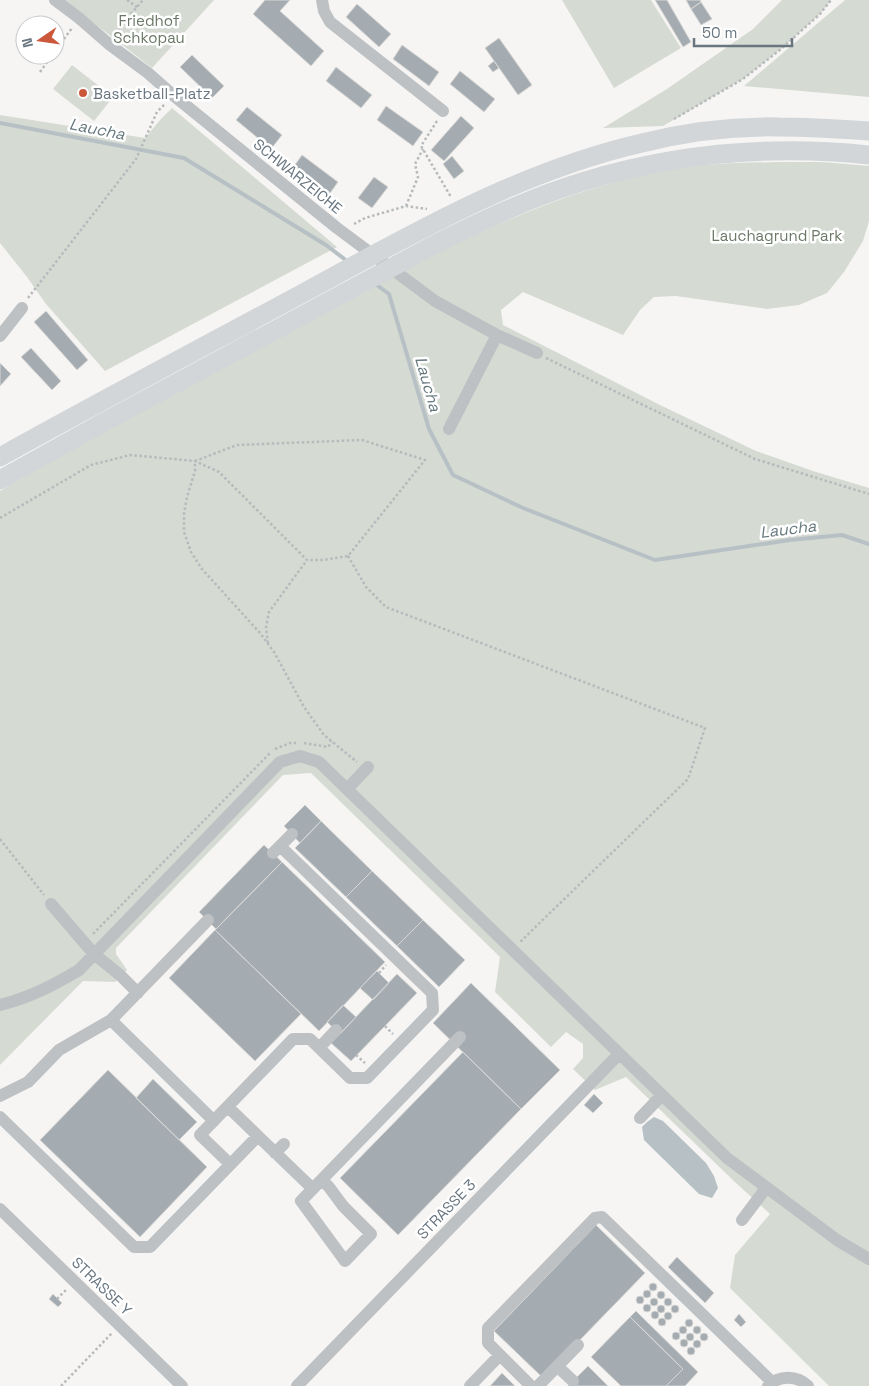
<svg xmlns="http://www.w3.org/2000/svg" width="869" height="1386" font-family="'Space Grotesk',sans-serif">
<rect width="100%" height="100%" fill="#f6f5f3"/>
<path fill="#d5dad2" d="M64,0H214L152,68Z
M562,0H651L681,48L614,88Z
M782,0H831L820,14L781,49L743,79L663,126L603,128L667,89L753,29Z
M845,0H869V97L744,86Z
M72,65L113,97L94,121L53,89Z
M172,108L337,247L105,371L46,304L27,277L0,243V115L145,138L160,120Z
M778,162H822L869,166V221L863,241L844,272L827,293L799,305L767,309L676,296L654,297L640,310L623,335L523,292L501,310L503,325L660,405L756,451L813,471L869,488V1386H829L730,1288L735,1255L770,1214L737,1184L626,1077L595,1090L573,1069L583,1058V1044L566,1032L551,1047L495,992L500,957L311,773L283,775L116,948V954L127,970L115,982L83,981L0,1065V491C111,426 224,365 339,306C373,289 406,268 441,251C515,215 593,182 675,169C709,163 743,163 778,162Z"/>
<path fill="#b7c1c5" d="M654,1117L663,1121L706,1163L714,1176L718,1188L712,1198L699,1194L644,1140L642,1127L647,1122Z"/>
<g fill="none" stroke-linecap="round" stroke-linejoin="round">
<path stroke="#b7c1c5" stroke-width="4" d="M0,123L184,158L326,245L347,261
M374,283L389,294L429,429L453,475L523,508L655,560L790,540L842,535L869,544"/>
</g>
<path fill="#a5acb1" stroke="#d7d7d5" d="M265,0H290L280,11L324,51L311,66L253,14Z
M655,0H667L691,42L683,47Z
M686,0H700L701,2L691,9Z
M701,2L712,19L701,25L691,9Z
M357,4L391,34L379,47L346,17Z
M499,38L532,85L518,95L485,48Z
M402,45L439,72L429,86L393,59Z
M192,55L224,86L212,98L180,67Z
M494,61L499,68L493,72L488,66Z
M336,67L372,95L361,108L326,81Z
M460,71L495,99L484,112L450,84Z
M386,106L423,132L413,146L377,120Z
M247,107L282,135L271,149L236,120Z
M461,116L474,128L444,161L431,150Z
M302,155L338,182L328,196L292,169Z
M452,156L464,171L454,179L443,164Z
M374,177L388,187L372,208L358,198Z
M46,311L88,360L77,370L34,322Z
M31,348L61,381L52,390L21,357Z
M0,363L11,374L0,386Z
M305,805L321,821L300,843L284,826Z
M321,821L372,871L346,897L295,848Z
M264,845L282,862L216,929L199,912Z
M282,862L385,962L319,1031L215,930Z
M372,871L423,920L397,946L346,897Z
M423,920L465,960L439,987L397,946Z
M215,930L301,1014L255,1061L169,978Z
M377,971L389,983L373,1000L360,988Z
M397,974L417,993L351,1061L331,1043Z
M471,983L560,1070L521,1109L433,1023Z
M343,1005L356,1017L340,1034L327,1022Z
M463,1052L521,1109L398,1235L340,1178Z
M108,1070L207,1167L140,1237L40,1140Z
M153,1079L197,1122L179,1140L136,1098Z
M594,1094L603,1103L593,1113L584,1105Z
M596,1225L645,1273L543,1378L494,1331Z
M677,1257L714,1293L705,1303L668,1267Z
M649 1287a4 4 0 1 1 8 0a4 4 0 1 1-8 0Z
M643 1294a4 4 0 1 1 8 0a4 4 0 1 1-8 0Z
M657 1295a4 4 0 1 1 8 0a4 4 0 1 1-8 0Z
M53,1294L62,1303L58,1307L49,1299Z
M636 1300a4 4 0 1 1 8 0a4 4 0 1 1-8 0Z
M650 1302a4 4 0 1 1 8 0a4 4 0 1 1-8 0Z
M664 1302a4 4 0 1 1 8 0a4 4 0 1 1-8 0Z
M643 1308a4 4 0 1 1 8 0a4 4 0 1 1-8 0Z
M671 1309a4 4 0 1 1 8 0a4 4 0 1 1-8 0Z
M657 1309a4 4 0 1 1 8 0a4 4 0 1 1-8 0Z
M651 1315a4 4 0 1 1 8 0a4 4 0 1 1-8 0Z
M636,1311L698,1372L685,1386H666L683,1369L630,1317Z
M664 1316a4 4 0 1 1 8 0a4 4 0 1 1-8 0Z
M739,1314L746,1322L741,1327L734,1320Z
M630,1317L683,1369L666,1386H621L591,1357Z
M658 1322a4 4 0 1 1 8 0a4 4 0 1 1-8 0Z
M685 1323a4 4 0 1 1 8 0a4 4 0 1 1-8 0Z
M679 1330a4 4 0 1 1 8 0a4 4 0 1 1-8 0Z
M693 1330a4 4 0 1 1 8 0a4 4 0 1 1-8 0Z
M672 1336a4 4 0 1 1 8 0a4 4 0 1 1-8 0Z
M700 1337a4 4 0 1 1 8 0a4 4 0 1 1-8 0Z
M686 1337a4 4 0 1 1 8 0a4 4 0 1 1-8 0Z
M680 1343a4 4 0 1 1 8 0a4 4 0 1 1-8 0Z
M693 1344a4 4 0 1 1 8 0a4 4 0 1 1-8 0Z
M687 1351a4 4 0 1 1 8 0a4 4 0 1 1-8 0Z
M588,1366L608,1386H568Z
M502,1373L515,1386H490Z"/>
<g fill="none" stroke-linecap="round" stroke-linejoin="round">
<path stroke="#b7babc" stroke-width="2.5" stroke-dasharray="2.5 2.5" stroke-linecap="butt" d="M127,0L137,7
M116,34L122,24L143,0
M55,51L72,28
M40,72L52,55
M674,119L743,79L781,49L820,14L831,0
M437,121L421,146L451,197
M406,206L418,177L415,164L423,149
M354,224L365,218L406,206L427,209
M28,298L136,159L157,112L165,104
M546,358L755,459L869,494
M0,518L91,465L130,455L195,461L219,472L307,560H323L348,556L425,460L362,440L237,445L195,461V471L187,497L184,514V532L191,552L202,569L260,633L274,652L304,707L324,735L357,762
M348,556L366,587L386,607L705,728L688,779L520,942
M268,643L266,627L269,612L307,560
M304,743L328,747L332,742
M275,749L290,743H296
M0,839L44,895
M93,934L271,752
M379,973L386,965
M385,1026L393,1034
M356,1055L365,1063
M57,1299L67,1289
M61,1386L112,1333"/>
<path stroke="#bdc1c4" stroke-width="12" d="M55,0L79,18L110,45L148,73L173,95L337,228L435,301L497,335L537,353
M322,0L324,11L330,22L443,111
M0,336L22,308
M449,429L497,335
M347,789L368,767
M273,853L292,834
M51,904L94,954L120,975L138,993
M0,1005C31,997 52,986 79,970L280,762L300,756L319,762L727,1158L837,1240L869,1259
M111,1020L214,1121
M319,1048L336,1030
M0,1096L28,1082L59,1050L111,1020L208,920
M0,1117L134,1247H150L258,1136L228,1107
M640,1118L662,1095
M258,1136L313,1189
M275,1153L284,1144
M230,1164L200,1135L293,1039H310L350,1078H367L433,1010L432,993L280,846
M322,1180L329,1187L343,1206L371,1234L345,1261L301,1201L460,1037
M0,1209L182,1386
M742,1220L766,1188
M557,1366L573,1381
M297,1386L619,1054
M470,1386L499,1356
M531,1386L488,1343V1328L595,1218L602,1217L772,1382
M538,1386L578,1345
M768,1386C779,1375 797,1375 808,1386"/>
<path stroke="#d2d6d9" stroke-width="19" d="M0,457C101,401 203,347 305,292C414,233 520,171 642,143C685,132 735,126 779,127C809,127 839,129 869,131
M0,480L104,422L428,248C479,222 531,197 585,181C677,153 773,145 869,155"/>
</g>
<circle fill="#cc583c" stroke="#fff" stroke-width="2" cx="83" cy="93" r="5"/>
<g text-anchor="middle" dominant-baseline="central" stroke-width="5" stroke-linejoin="round" paint-order="stroke">
<g font-size="15" fill="#6b7866" stroke="#fff">
<text x="149" y="20">Friedhof<tspan x="149" dy="17">Schkopau</tspan></text>
<text x="777" y="235">Lauchagrund Park</text>
</g>
<g font-size="15" fill="#697680" stroke="#fff" text-anchor="start">
<text x="93" y="93">Basketball-Platz</text>
</g>
<g font-size="15" fill="#697680" stroke="#fff">
<text transform="translate(298 176) rotate(39)">SCHWARZEICHE</text>
<text transform="translate(446 1209) rotate(-46)">STRASSE 3</text>
<text transform="translate(102 1286) rotate(44)">STRASSE Y</text>
</g>
<g font-size="16" font-style="italic" fill="#64777c" stroke="#fff">
<text transform="translate(97 129) rotate(11)">Laucha</text>
<text transform="translate(428 384) rotate(74)">Laucha</text>
<text transform="translate(788 529) rotate(-7)">Laucha</text>
</g>
</g>
<g transform="translate(40 40) rotate(257)"><circle r="24" fill="#ffffff" stroke="#c3c8cc"/>
<path d="M0-4L9 19L0 12L-9 19Z" fill="#cc583c"/>
<text y="-8" font-size="14" font-weight="bold" text-anchor="middle" fill="#697680">N</text>
</g>
<path d="M694 38v8h98v-8" fill="none" stroke="#697680" stroke-width="2.5"/>
<text x="702" y="38" font-size="15" fill="#697680" stroke="#ffffff" stroke-width="4" paint-order="stroke">50 m</text>
</svg>
